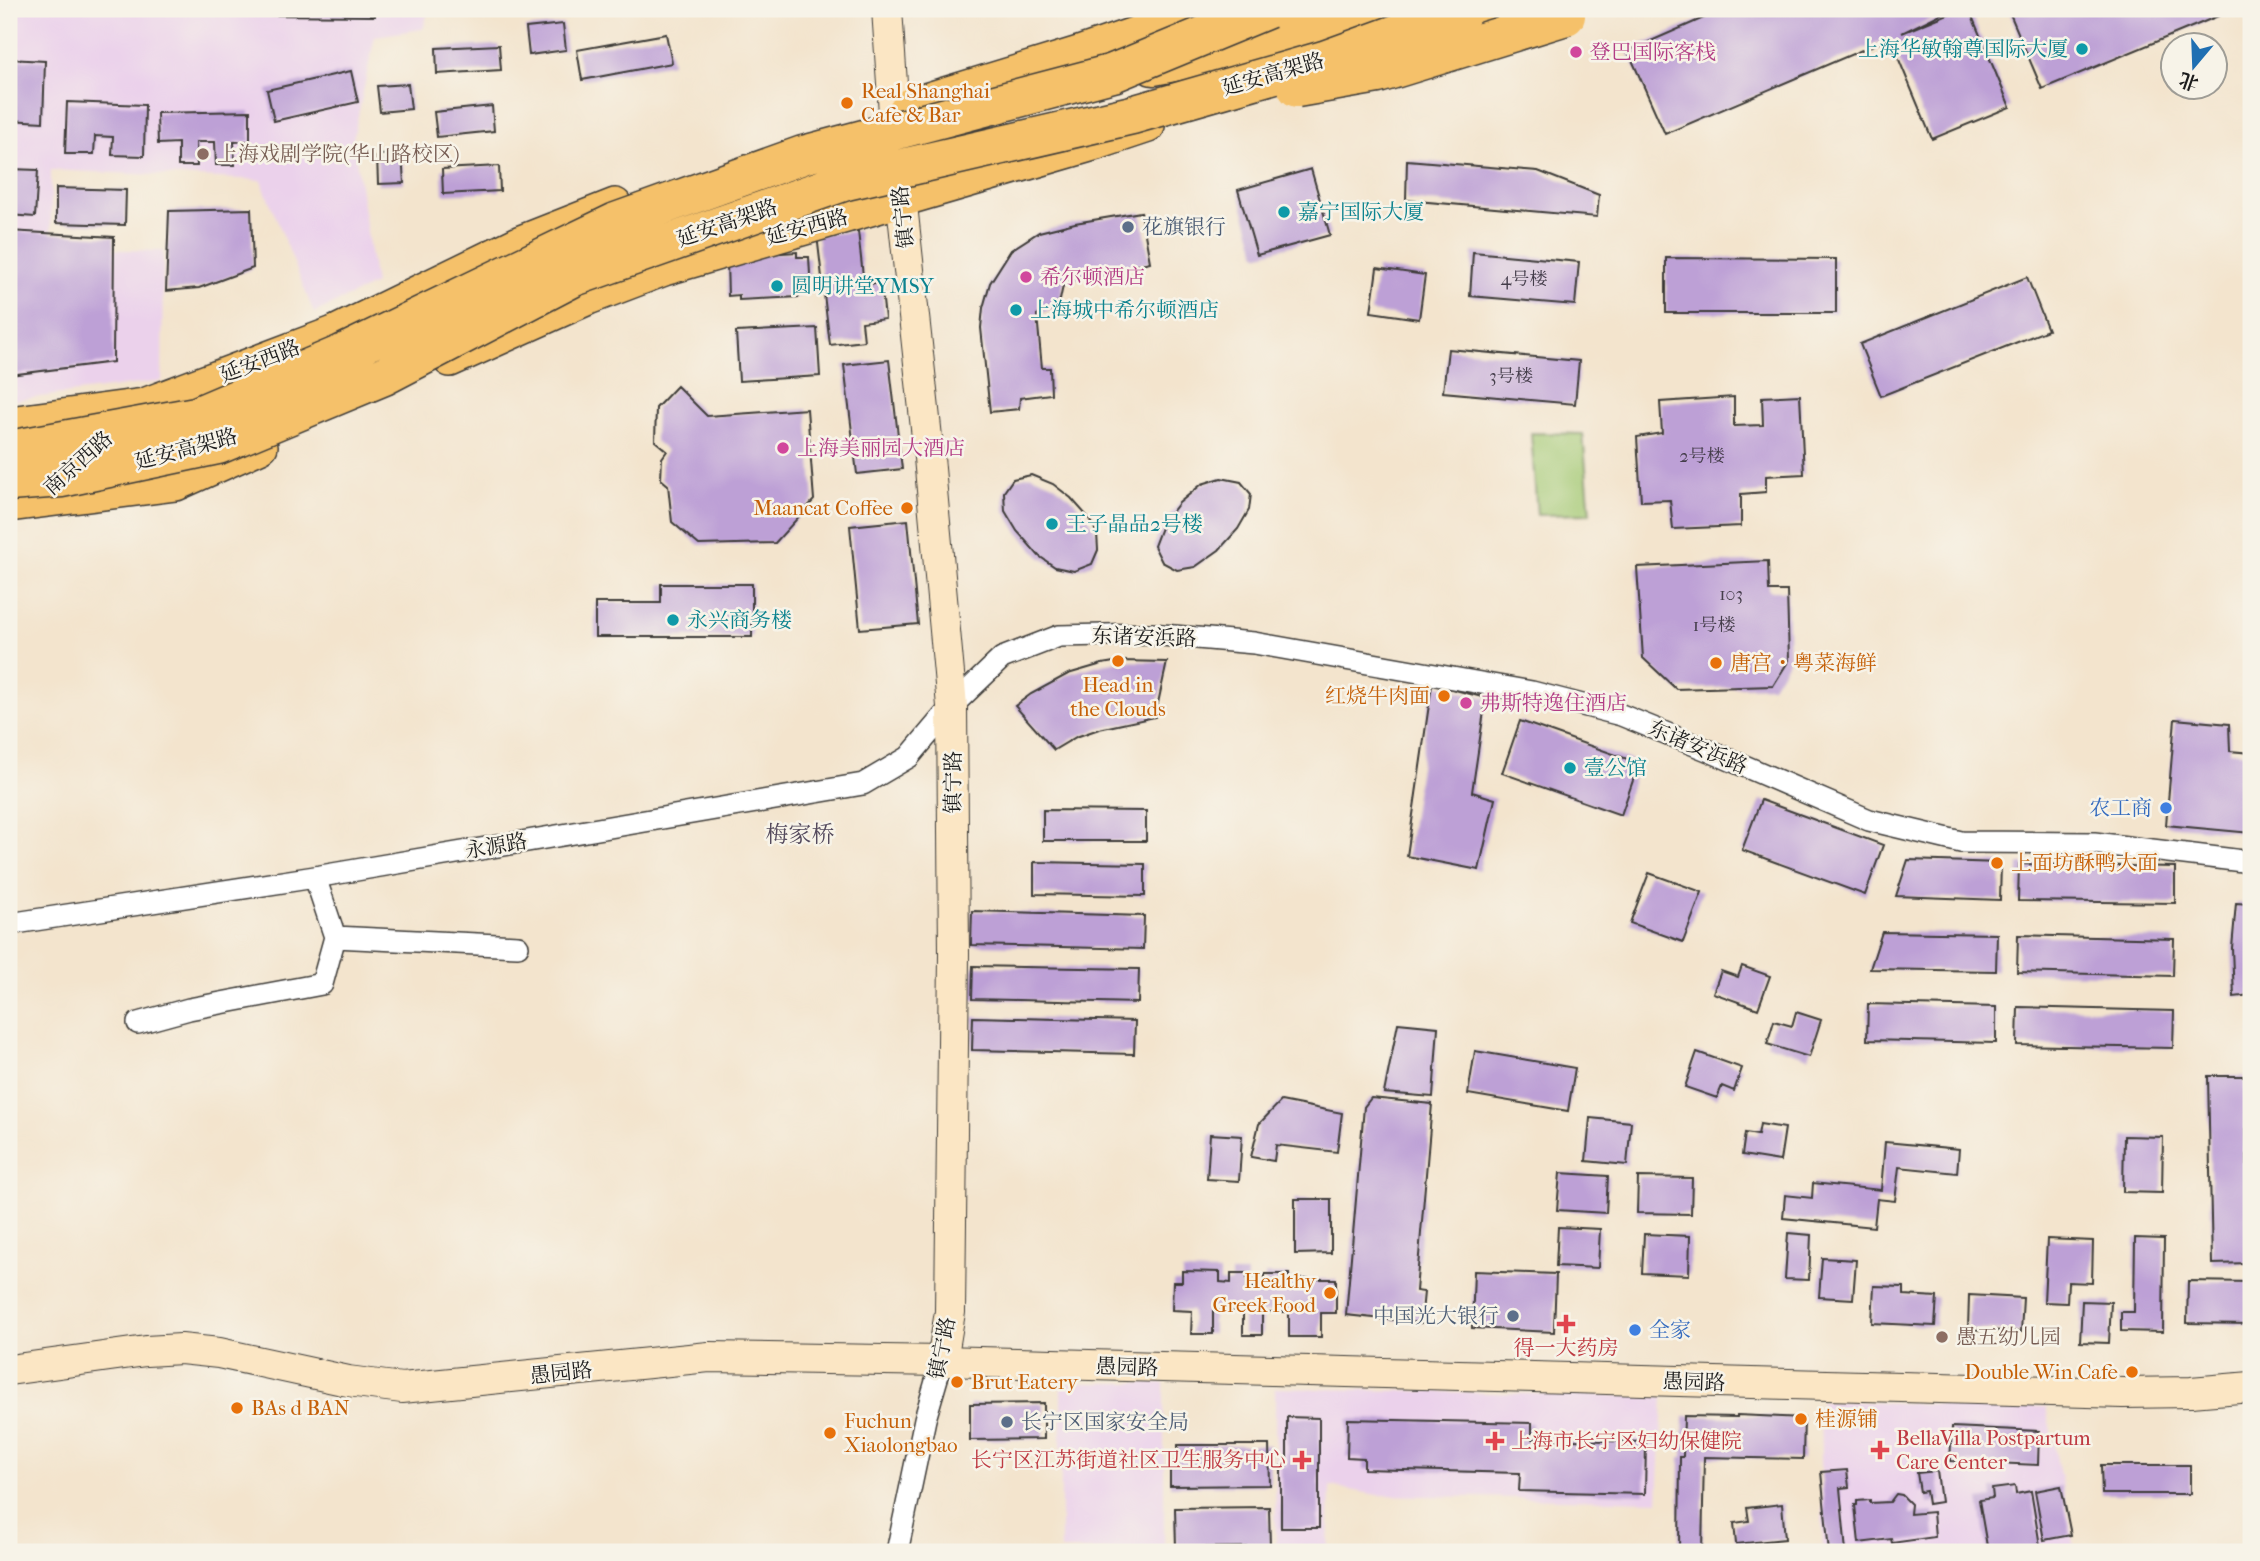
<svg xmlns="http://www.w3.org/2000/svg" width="2260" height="1561" font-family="'IM FELL French Canon','Noto Serif SC',serif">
<rect width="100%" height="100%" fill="#f7f3e8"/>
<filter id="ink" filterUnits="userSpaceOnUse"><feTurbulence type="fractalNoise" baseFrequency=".0143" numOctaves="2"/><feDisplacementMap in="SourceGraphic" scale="14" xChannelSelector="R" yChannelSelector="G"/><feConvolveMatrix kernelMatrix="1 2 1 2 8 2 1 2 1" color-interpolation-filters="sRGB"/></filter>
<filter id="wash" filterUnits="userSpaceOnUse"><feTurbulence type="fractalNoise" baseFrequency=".00686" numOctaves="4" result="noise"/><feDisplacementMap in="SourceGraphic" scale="28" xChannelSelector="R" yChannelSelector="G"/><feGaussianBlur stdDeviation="1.57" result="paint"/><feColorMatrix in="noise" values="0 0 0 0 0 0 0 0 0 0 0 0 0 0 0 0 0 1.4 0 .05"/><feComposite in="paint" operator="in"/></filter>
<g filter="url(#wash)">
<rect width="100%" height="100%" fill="#f3e4cd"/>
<path fill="#ebd1eb" d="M9,9H429L423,29L375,36L353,139L375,284L314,313L261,180L51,170V248L163,251L162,381L9,401Z
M1061,1383H1164V1551L1061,1550Z
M1275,1388L1663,1397L1658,1501L1377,1495L1330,1486L1328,1552H1276Z
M1820,1401L2046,1407L2076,1552H1823Z"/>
<path fill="#a4c974" stroke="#607248" stroke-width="2" d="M1531,433L1583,434L1590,514L1537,515Z"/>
<g id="blocks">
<path fill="#bda0d6" d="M263,9H375V16L263,15Z
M1724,9H1951L1902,33L1960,9H1969L2010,107L1932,139L1890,38L1665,134L1628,51Z
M2008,9H2235L2042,89Z
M563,24L566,50L529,55L526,28Z
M666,34L672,63L582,80L577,50Z
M499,45L501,70L437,74L436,48Z
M9,59L45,61L43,122L9,120Z
M351,71L358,102L274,121L267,90Z
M408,84L411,109L380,112L377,86Z
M67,102L145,105L144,156L112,155L113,137L95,136L94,154H65Z
M492,106L494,131L437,137L434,112Z
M250,111V141L234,142L235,165H216L215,142H196L197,166H178V143L158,144L157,113Z
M402,154L404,183L378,184L377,155Z
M1407,160L1538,171L1599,195L1597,217L1406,200Z
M499,166L500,191L443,194L442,169Z
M9,169L38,170L35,217L9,215Z
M1311,169L1330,235L1257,255L1238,190Z
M56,188L126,190L125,225L56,223Z
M251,209L253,268L199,288L166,291L169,211Z
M1141,212L1150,262L1064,281L1060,300L1053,308L1037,315L1042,368H1050L1051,394L1020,398L1019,409L990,412L981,328L983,308L990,283L1011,250L1039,232L1075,223Z
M9,231L114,237L113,362L9,375Z
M858,231L864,285L881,282L885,319L862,322L864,341L830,345L817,235Z
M797,252V257H809L811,292L799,293V297L739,300V295L728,296L727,261L737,256Z
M1473,252L1579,262L1575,305L1470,296Z
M1666,258L1836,259V313H1666Z
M1377,268L1425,275L1419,319L1371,312Z
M2027,277L2048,330L1881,396L1860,344Z
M817,328L820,376L739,381L736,332Z
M1448,349L1579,361L1575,404L1443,392Z
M889,360L902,469L857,474L844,365Z
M677,386L707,416L807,409L814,500L775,543L699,545L672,522L668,485L661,479L662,458L667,451L655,441L656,408Z
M1800,395L1804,474L1766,476V492L1741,494V526L1673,529L1670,500L1641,501L1637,437L1662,433L1660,402L1734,397V426L1763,425L1762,397Z
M1031,475L1053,484L1071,498L1088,517L1097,533L1098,550L1092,564L1074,571L1055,567L1039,556L1017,531L1005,511L1004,492L1013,479Z
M1221,478L1241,482L1251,494L1249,510L1238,529L1219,550L1195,567L1177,570L1162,562L1154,546L1162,525L1179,503L1202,484Z
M908,520L918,624L860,629L850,526Z
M1768,561L1769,591H1787L1789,660L1773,686L1676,689L1643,658L1637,567Z
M661,584H752V637H595V603H661Z
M1120,661L1167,662L1155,717L1099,729L1076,737L1054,750L1015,706L1031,694L1068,674L1102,664Z
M1432,684L1486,698L1472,792L1495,799L1479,870L1407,856Z
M2175,719L2229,724L2230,751L2251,753V833L2166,825Z
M1520,721L1639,763L1621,815L1502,773Z
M1761,800L1883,845L1865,895L1742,850Z
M1043,810L1146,811V841H1043Z
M1908,860L2001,863L2000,900L1896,896Z
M1034,862L1145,864V896L1034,894Z
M2019,864L2175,867V903L2018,901Z
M1649,873L1702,892L1683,942L1630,923Z
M2236,903L2251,904V995L2234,997L2232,948Z
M972,911L1144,916L1143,949L971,945Z
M1882,932L1997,934L1996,971L1870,969Z
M2018,935L2174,939L2173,976L2017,972Z
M973,966L1139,969L1138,1003L972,999Z
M1742,966L1770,976L1758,1009L1713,993L1721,971L1738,977Z
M1868,1004L1996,1007V1043L1867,1040Z
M2018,1007L2174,1011L2173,1048L2017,1045Z
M1796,1012L1821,1020L1809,1057L1767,1044L1774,1021L1792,1026Z
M973,1017L1135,1021L1134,1054L972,1050Z
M1398,1023L1438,1027L1433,1097L1384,1093Z
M1475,1051L1575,1068L1568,1111L1468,1094Z
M1697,1052L1742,1068L1734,1091L1722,1086L1717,1098L1685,1087Z
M2208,1076H2245L2250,1263L2212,1264Z
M1371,1098L1432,1104L1416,1291L1424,1292L1421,1323L1346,1315L1364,1107Z
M1281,1101L1342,1113L1337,1152L1276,1145L1274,1161L1251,1157L1259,1124Z
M1590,1118L1631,1122L1627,1165L1586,1161Z
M1760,1124L1785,1128L1780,1161L1742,1155L1745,1133L1758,1135Z
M1210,1134L1242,1136L1239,1181L1207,1179Z
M2124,1136L2163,1137L2162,1193L2123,1192Z
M1885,1142L1959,1149L1957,1173L1899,1167L1895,1201L1877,1199L1874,1227L1783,1218L1785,1195L1812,1198L1813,1183L1881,1190Z
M1560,1173L1608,1176L1606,1213L1557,1210Z
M1638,1177L1692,1178L1691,1214L1637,1213Z
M1295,1199H1331V1253L1295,1254Z
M1558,1227L1600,1229L1598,1268L1556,1266Z
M1788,1233L1811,1235L1809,1280L1785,1279Z
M1644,1234L1690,1236L1689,1275L1642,1273Z
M2135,1238L2164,1239L2163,1332L2121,1331V1312H2134Z
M2047,1239L2093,1241L2092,1283L2068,1282L2067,1303L2044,1302Z
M1822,1258L1856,1260L1853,1299L1819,1297Z
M1182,1271L1220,1272V1282L1231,1283V1273H1247V1288H1265V1274H1289V1279H1336V1313H1321V1337H1289V1312H1262V1335H1243V1311H1213V1334H1191L1192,1311L1172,1310L1173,1282H1182Z
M1474,1271L1556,1274L1554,1332L1472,1328Z
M2188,1281L2251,1282V1324L2187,1323Z
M1874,1286L1904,1287V1295L1937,1297L1935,1326L1872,1323Z
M1969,1295L2023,1298L2021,1332L1968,1329Z
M2082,1301L2111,1302L2109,1343L2080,1342Z
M1044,1403V1439L970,1440V1404Z
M1737,1415L1804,1418L1803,1459L1704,1457L1702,1552H1679L1680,1457H1683L1684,1416L1737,1417Z
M1287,1417L1319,1418V1528H1281V1466H1287Z
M1348,1419L1532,1423V1439L1646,1442L1645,1494L1519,1491L1520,1473L1364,1469V1458L1347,1457Z
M1952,1427L2039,1431L2038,1465L1950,1461Z
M1178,1445H1269L1270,1485L1170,1486V1462H1178Z
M2101,1465H2190V1494H2102Z
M1847,1470L1849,1487L1840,1488L1846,1552H1829L1821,1472Z
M1937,1471L1941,1502L1928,1504L1926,1491L1920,1492L1917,1473Z
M2015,1486L2016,1494L2031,1491L2040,1546L2002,1552H1988L1979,1500L1993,1498L1992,1489Z
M2061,1486L2071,1535L2044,1540L2035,1491Z
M1896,1494L1902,1495L1911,1504L1910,1514L1933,1512L1935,1537L1892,1543L1891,1539L1859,1543L1855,1505H1857V1501L1870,1500V1503L1890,1502Z
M1782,1504L1785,1539L1736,1544L1734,1523L1749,1521L1747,1508Z
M1269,1507L1270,1547L1176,1548L1175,1508Z"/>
</g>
</g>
<g filter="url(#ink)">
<use href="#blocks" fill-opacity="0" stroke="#3c3a37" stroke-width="2"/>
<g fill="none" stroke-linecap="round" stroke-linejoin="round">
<g stroke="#3c3a37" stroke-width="24">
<path id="street" d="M9,924L315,877L863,784L909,757L952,706L1002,658L1059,636L1151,634L1254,643L1532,692L1621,715L1712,752L1869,820L1961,842L2094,843L2251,862
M335,937L518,946
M138,1023L189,1009L322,984L335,937L315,877
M897,1552L925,1419L942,1361"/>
</g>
<g stroke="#3c3a37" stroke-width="32">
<path id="secondary" d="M887,9L897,158L928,447L952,706L954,954L950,1312L942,1361
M9,1370L146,1351L181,1349L219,1353L348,1381L402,1388L709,1357L942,1361L2123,1393L2191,1392L2251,1387"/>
</g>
<g stroke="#3c3a37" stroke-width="36">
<path id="primary" d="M1441,28L1499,9
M895,124L909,105L1079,53L1206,9
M450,360L588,298L664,269L1097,143L1148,126
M9,423L144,405L334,333L521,242L615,205
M9,505L176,484L261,446"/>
</g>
<g stroke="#3c3a37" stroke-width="41">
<path id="highway" d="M1153,66L1251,47L1367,9"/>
</g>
<use href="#street" stroke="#fff" stroke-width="21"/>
<use href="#secondary" stroke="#fbe6c4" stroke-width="30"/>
<use href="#primary" stroke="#f5c16b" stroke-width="33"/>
<use href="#highway" stroke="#f5c16b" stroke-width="38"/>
<g stroke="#3c3a37" stroke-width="41" stroke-linecap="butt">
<path id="highway-bridge" d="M1297,88L1378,74L1566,16
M9,450L196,416L342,354L616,222L803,155L1113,73L1268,9
M9,482L62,478L218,445L384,376L574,277L846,181L1132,115L1324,60L1465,9"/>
</g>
<use href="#highway-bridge" stroke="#f5c16b" stroke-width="38"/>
</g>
</g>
<g fill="#0f9aa8" stroke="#f7f3e8" stroke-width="2.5">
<circle cx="2082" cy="49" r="7"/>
<circle cx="1284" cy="212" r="7"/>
<circle cx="777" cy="286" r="7"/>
<circle cx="1016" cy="310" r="7"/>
<circle cx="1052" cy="524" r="7"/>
<circle cx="673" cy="620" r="7"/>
<circle cx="1570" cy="768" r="7"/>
</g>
<g fill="#d1479c" stroke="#f7f3e8" stroke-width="2.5">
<circle cx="1576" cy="52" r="7"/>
<circle cx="1026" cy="277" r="7"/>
<circle cx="783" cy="448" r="7"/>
<circle cx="1466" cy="703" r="7"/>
</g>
<g fill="#e8710a" stroke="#f7f3e8" stroke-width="2.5">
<circle cx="847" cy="103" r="7"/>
<circle cx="907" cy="508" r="7"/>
<circle cx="1118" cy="661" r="7"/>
<circle cx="1716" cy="663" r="7"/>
<circle cx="1444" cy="696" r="7"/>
<circle cx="1997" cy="863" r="7"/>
<circle cx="1330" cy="1293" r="7"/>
<circle cx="2132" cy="1372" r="7"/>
<circle cx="957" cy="1382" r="7"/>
<circle cx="237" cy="1408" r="7"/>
<circle cx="1801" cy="1419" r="7"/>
<circle cx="830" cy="1433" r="7"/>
</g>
<g fill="#8d6e63" stroke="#f7f3e8" stroke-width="2.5">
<circle cx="203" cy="154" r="7"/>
<circle cx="1942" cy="1337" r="7"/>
</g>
<g fill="#5c6f8a" stroke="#f7f3e8" stroke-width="2.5">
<circle cx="1128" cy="227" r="7"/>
<circle cx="1513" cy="1316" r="7"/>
<circle cx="1007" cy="1422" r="7"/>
</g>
<g fill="#3f7fe0" stroke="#f7f3e8" stroke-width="2.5">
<circle cx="2166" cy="808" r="7"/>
<circle cx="1635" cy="1330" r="7"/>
</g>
<g fill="#e0444e" stroke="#f7f3e8" stroke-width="2.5">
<path d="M1562.5 1313.5h7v7h7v7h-7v7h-7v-7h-7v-7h7z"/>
<path d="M1491.5 1430.5h7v7h7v7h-7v7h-7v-7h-7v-7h7z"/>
<path d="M1876.5 1439.5h7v7h7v7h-7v7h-7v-7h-7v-7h7z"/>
<path d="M1298.5 1449.5h7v7h7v7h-7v7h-7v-7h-7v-7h7z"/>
</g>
<g text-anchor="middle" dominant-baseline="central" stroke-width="5" stroke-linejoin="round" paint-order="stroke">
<g font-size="18" fill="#443d4a">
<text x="1524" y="279">4号楼</text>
<text x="1511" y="376">3号楼</text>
<text x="1702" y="456">2号楼</text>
<text x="1731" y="594">103</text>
<text x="1714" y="625">1号楼</text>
</g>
<g font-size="21" fill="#0d838f" stroke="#f7f3e8" text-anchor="start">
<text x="2068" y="49" text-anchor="end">上海华敏翰尊国际大厦</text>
<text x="1298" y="212">嘉宁国际大厦</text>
<text x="791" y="286">圆明讲堂YMSY</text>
<text x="1030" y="310">上海城中希尔顿酒店</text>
<text x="1066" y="524">王子晶品2号楼</text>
<text x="687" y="620">永兴商务楼</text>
<text x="1584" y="768">壹公馆</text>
</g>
<g font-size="21" fill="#b23c85" stroke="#f7f3e8" text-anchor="start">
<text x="1590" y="52">登巴国际客栈</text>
<text x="1040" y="277">希尔顿酒店</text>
<text x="797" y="448">上海美丽园大酒店</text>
<text x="1480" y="703">弗斯特逸住酒店</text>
</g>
<g font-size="21" fill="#1c1c1c" stroke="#f7f3e8">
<text transform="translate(1273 74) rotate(-16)">延安高架路</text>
<text transform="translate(903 217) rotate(-96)">镇宁路</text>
<text transform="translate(727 223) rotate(-19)">延安高架路</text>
<text transform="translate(807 227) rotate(-15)">延安西路</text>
<text transform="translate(260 361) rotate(-21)">延安西路</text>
<text transform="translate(186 449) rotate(-15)">延安高架路</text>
<text transform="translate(78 463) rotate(-42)">南京西路</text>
<text transform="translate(1144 637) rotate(2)">东诸安浜路</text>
<text transform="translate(1698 747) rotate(23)">东诸安浜路</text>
<text transform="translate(953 782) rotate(-90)">镇宁路</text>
<text transform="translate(496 846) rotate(-10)">永源路</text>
<text transform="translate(942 1348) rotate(-79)">镇宁路</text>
<text transform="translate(1127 1367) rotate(2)">愚园路</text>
<text transform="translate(561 1373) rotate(-6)">愚园路</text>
<text transform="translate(1694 1382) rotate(2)">愚园路</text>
</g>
<g font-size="21" fill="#c56008" stroke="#f7f3e8" text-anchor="start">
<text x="861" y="91">Real Shanghai<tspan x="861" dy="24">Cafe &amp; Bar</tspan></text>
<text x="893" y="508" text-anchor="end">Maancat Coffee</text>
<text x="1730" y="663">唐宫・粤菜海鲜</text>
<text x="1118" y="685" text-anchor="middle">Head in<tspan x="1118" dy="24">the Clouds</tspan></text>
<text x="1430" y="696" text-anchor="end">红烧牛肉面</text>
<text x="2011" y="863">上面坊酥鸭大面</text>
<text x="1316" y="1281" text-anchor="end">Healthy<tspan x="1316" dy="24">Greek Food</tspan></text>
<text x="2118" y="1372" text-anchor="end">Double Win Cafe</text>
<text x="971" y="1382">Brut Eatery</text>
<text x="251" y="1408">BAs d BAN</text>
<text x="1815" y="1419">桂源铺</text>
<text x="844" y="1421">Fuchun<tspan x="844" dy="24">Xiaolongbao</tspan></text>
</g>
<g font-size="21" fill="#785e54" stroke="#f7f3e8" text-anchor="start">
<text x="217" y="154">上海戏剧学院(华山路校区)</text>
<text x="1956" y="1337">愚五幼儿园</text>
</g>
<g font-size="21" fill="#4e5e75" stroke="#f7f3e8" text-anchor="start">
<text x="1142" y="227">花旗银行</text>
<text x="1499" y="1316" text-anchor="end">中国光大银行</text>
<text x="1021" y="1422">长宁区国家安全局</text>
</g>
<g font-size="21" fill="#366cbe" stroke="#f7f3e8" text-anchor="end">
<text x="2152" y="808">农工商</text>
<text x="1649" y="1330" text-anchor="start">全家</text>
</g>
<g font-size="21" fill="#be3a42" stroke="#f7f3e8" text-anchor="start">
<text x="1566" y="1348" text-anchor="middle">得一大药房</text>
<text x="1896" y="1438">BellaVilla Postpartum<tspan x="1896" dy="24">Care Center</tspan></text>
<text x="1511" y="1441">上海市长宁区妇幼保健院</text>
<text x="1286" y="1460" text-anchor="end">长宁区江苏街道社区卫生服务中心</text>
</g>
<g font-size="23" fill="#544a5d" stroke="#f7f3e8">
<text x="800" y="834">梅家桥</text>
</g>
</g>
<rect width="2260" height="1561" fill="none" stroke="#f7f3e8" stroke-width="35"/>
<g transform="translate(2194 66) rotate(199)"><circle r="33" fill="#f7f3e8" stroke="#9f9d96" stroke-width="2"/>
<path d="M0-5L12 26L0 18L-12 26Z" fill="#1f6fb2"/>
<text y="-10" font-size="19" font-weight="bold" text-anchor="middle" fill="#1c1c1c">北</text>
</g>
</svg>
